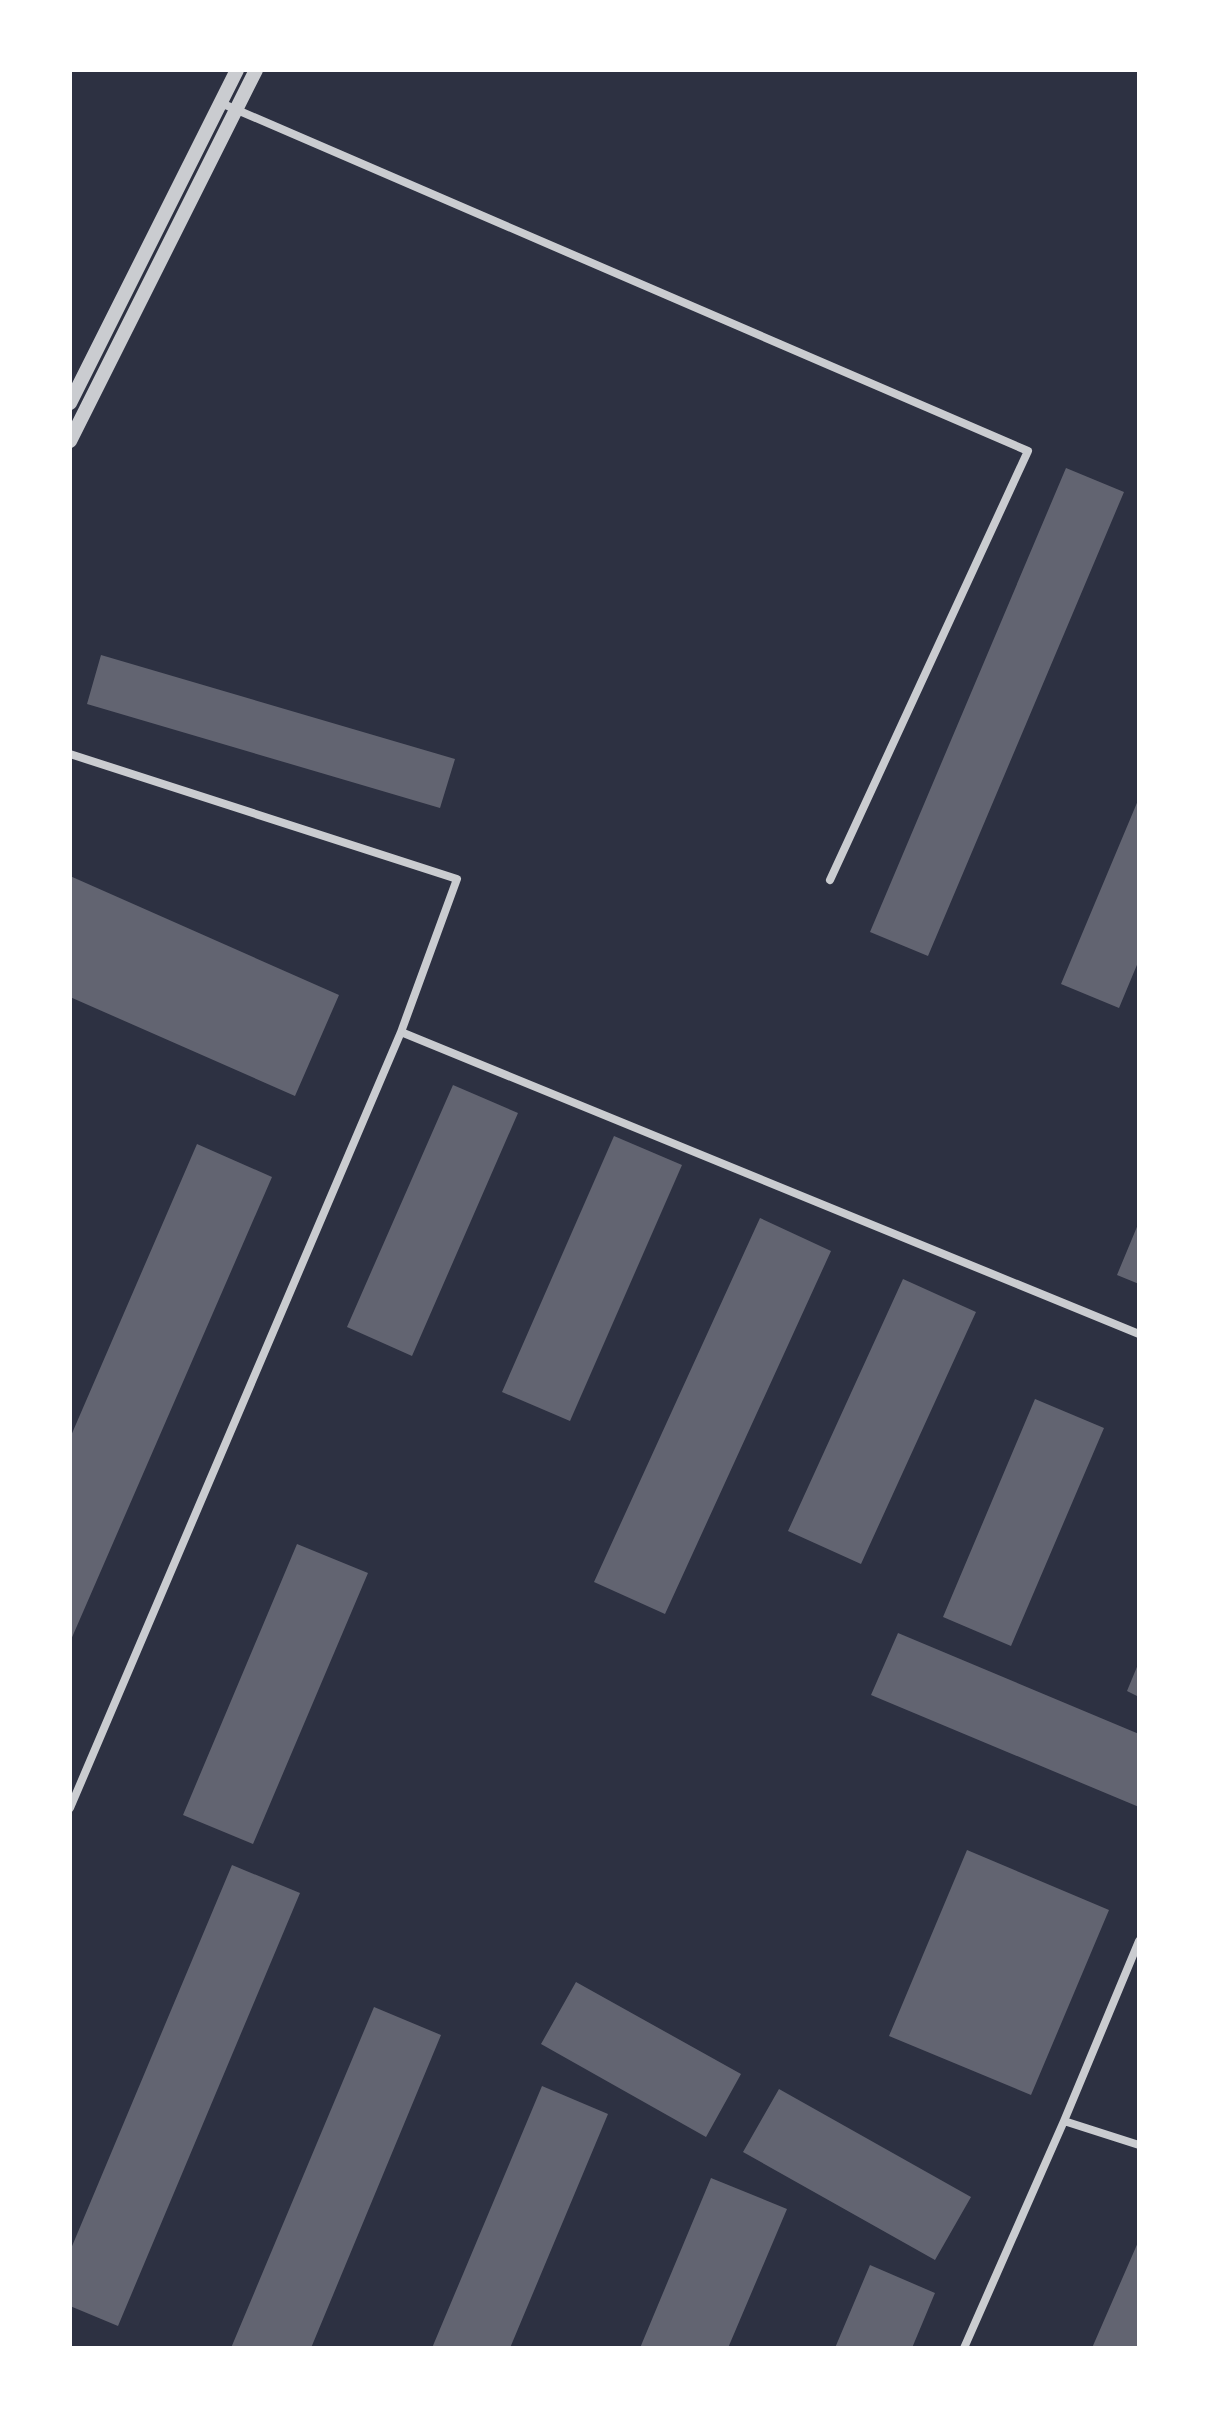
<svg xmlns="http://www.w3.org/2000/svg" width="1209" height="2418" font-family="'Alegreya Sans',sans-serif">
<rect width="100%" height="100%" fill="#2d3142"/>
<path fill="#626471" d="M1066,468L1124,492L928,956L870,932Z
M101,655L455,759L440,808L87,704Z
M1139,798V960L1119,1008L1061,984Z
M70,876L339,995L295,1096L70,997Z
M453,1085L518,1113L412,1356L347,1327Z
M614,1136L682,1165L570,1421L502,1392Z
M197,1144L272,1177L70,1642V1438Z
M760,1218L831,1251L665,1614L594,1582Z
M1139,1222V1284L1117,1275Z
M903,1279L976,1312L861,1564L788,1531Z
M1035,1399L1104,1428L1011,1646L943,1617Z
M297,1544L368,1573L253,1844L183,1815Z
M898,1633L1139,1734V1807L871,1695Z
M1139,1662V1697L1127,1691Z
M967,1850L1109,1910L1031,2095L889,2036Z
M232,1865L300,1893L118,2326L70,2306V2251Z
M576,1982L741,2074L706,2137L541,2044Z
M374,2007L441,2035L311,2348H231Z
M542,2086L608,2114L510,2348H432Z
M779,2089L971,2197L935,2260L743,2152Z
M711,2178L787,2209L728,2348H640Z
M1139,2240V2348H1092Z
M870,2265L935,2293L912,2348H835Z"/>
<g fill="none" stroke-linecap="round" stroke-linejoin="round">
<path stroke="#caccd0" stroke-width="8" d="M221,103L1028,451L830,880
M70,754L457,879L401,1032L70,1808
M401,1032L1139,1334
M1064,2121L1139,2145
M964,2348L1064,2121L1139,1941"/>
<path stroke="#caccd0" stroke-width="14" d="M70,403L237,70
M70,441L256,70"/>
</g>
<rect width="1209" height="2418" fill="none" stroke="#ffffff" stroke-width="144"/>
</svg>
